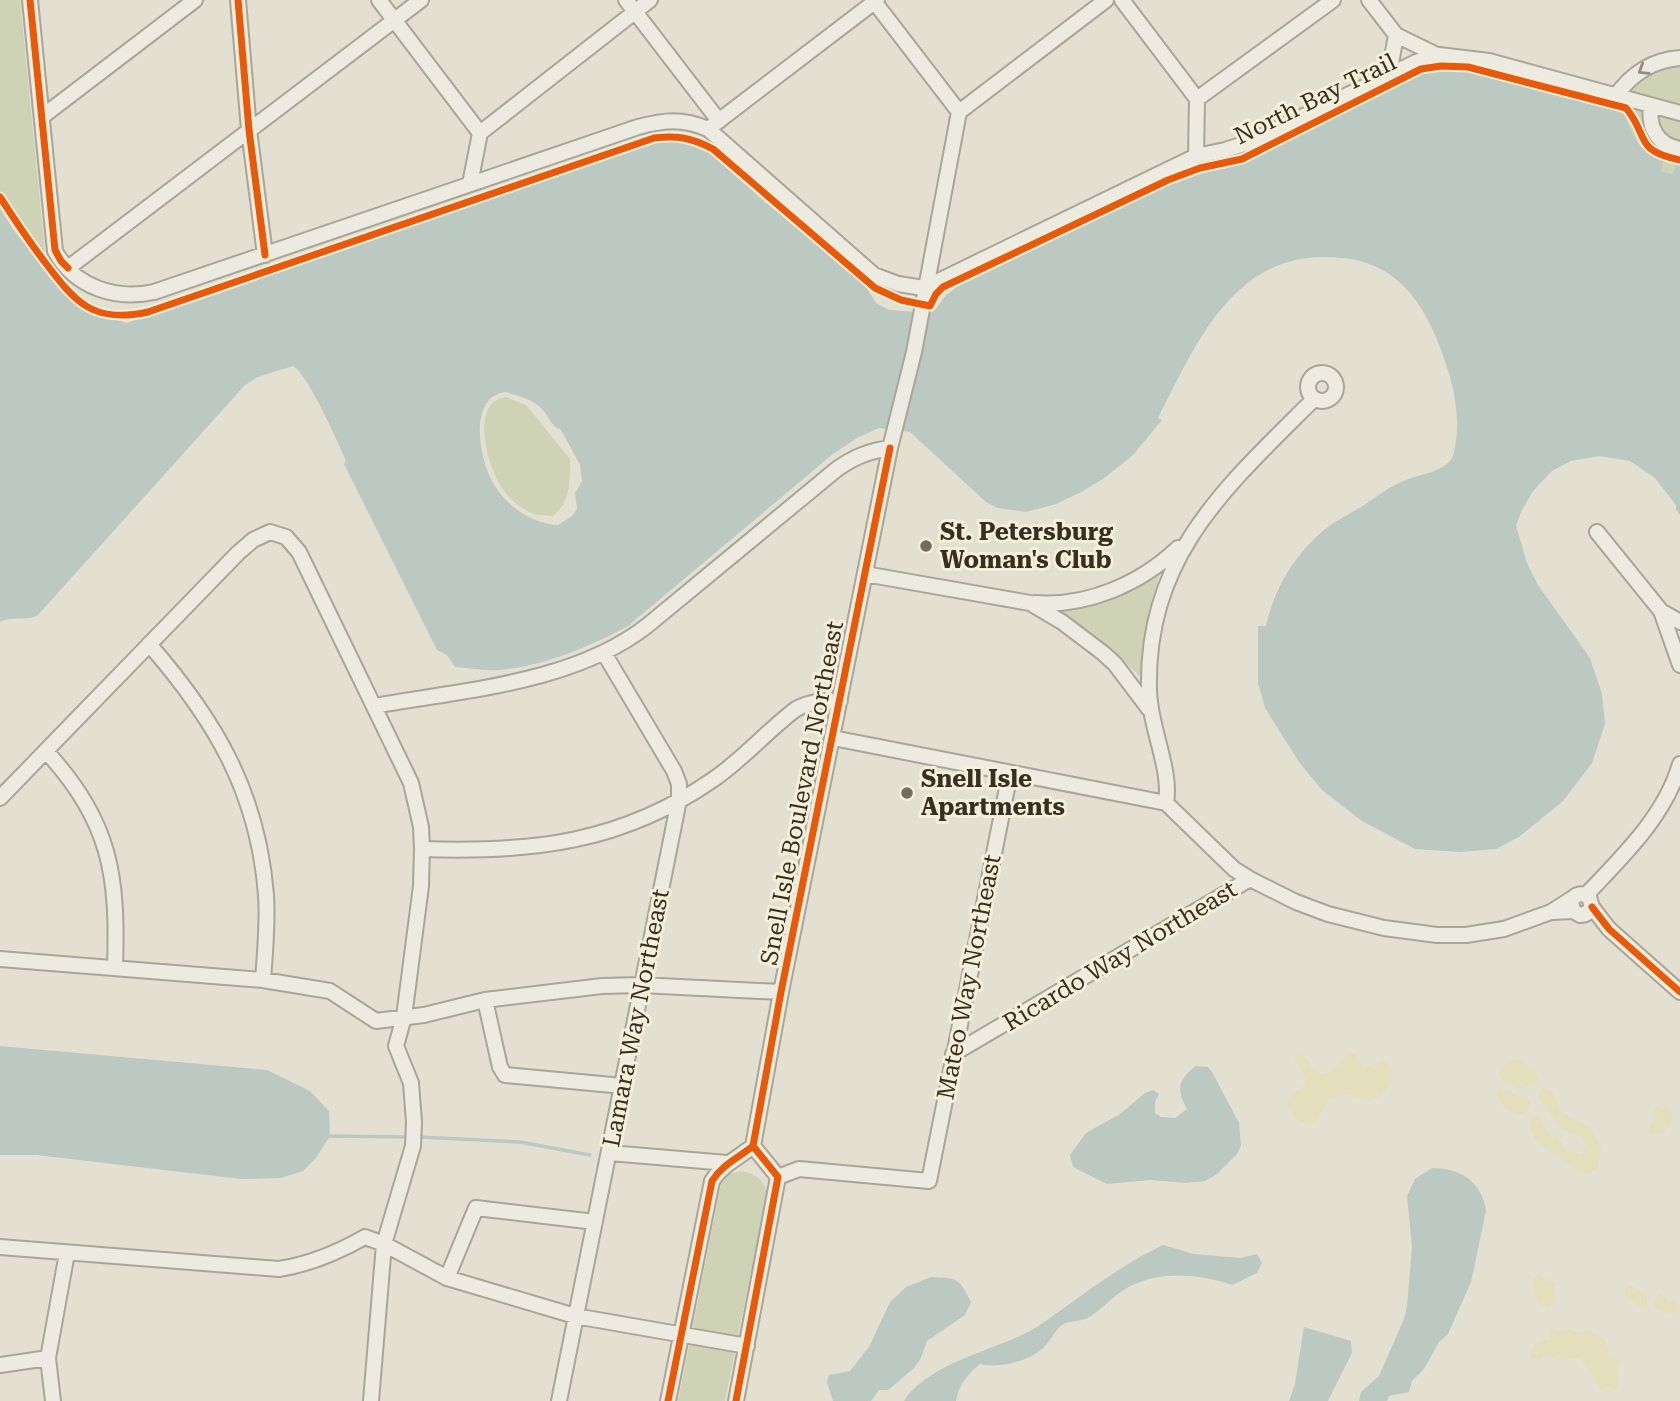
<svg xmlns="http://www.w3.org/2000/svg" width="1680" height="1401" font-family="'Roboto Serif',serif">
<rect width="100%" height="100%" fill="#e3e0d1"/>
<path fill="#ced3b5" d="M0,0H20L45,252L37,259L0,209Z
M1680,64V163L1677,162L1674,174L1661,171C1655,156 1642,150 1633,136C1628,127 1628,117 1619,112L1624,91L1654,68Z
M506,397L526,405L570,459C570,481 571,502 553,516C546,515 537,516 531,513C522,509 511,500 505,492C489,473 467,402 506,397Z
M1160,573L1149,611L1141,677L1098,638L1057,611C1095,605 1128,598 1160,573Z
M741,1171C754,1173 764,1179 767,1193L725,1401H678L721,1184L727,1175Z"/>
<path fill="#e3debc" d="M1298,1051C1309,1057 1309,1071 1323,1074L1333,1070L1350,1052L1356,1054L1359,1063L1365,1067L1383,1060C1402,1073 1388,1096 1370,1101L1347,1094L1330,1098L1319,1117L1311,1124C1296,1124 1281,1107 1293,1094C1297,1089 1303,1090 1305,1083C1307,1074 1298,1065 1294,1058Z
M1512,1059L1521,1060L1536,1071L1538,1079C1525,1093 1509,1090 1499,1075C1500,1067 1505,1062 1512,1059Z
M1501,1087L1518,1096H1527L1531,1102L1526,1113L1517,1115L1504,1107L1495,1093Z
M1544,1088L1553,1093L1560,1111L1591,1128L1601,1148L1598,1168L1588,1174L1578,1171L1535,1140L1529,1123L1535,1115L1540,1117L1547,1131L1558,1138L1567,1151L1581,1154L1586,1147L1582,1138C1575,1133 1566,1133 1560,1127C1551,1118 1548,1106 1538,1098L1540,1090Z
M1662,1103L1671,1109L1672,1123L1663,1133L1650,1134L1648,1131L1654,1119V1108Z
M1540,1273L1547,1281H1553L1555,1285L1553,1292L1557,1301L1549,1308L1542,1306L1536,1300L1533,1279Z
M1628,1286H1632L1647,1294V1307L1641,1308L1626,1295L1625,1288Z
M1660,1293L1668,1300L1676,1301L1678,1305L1676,1312L1664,1313L1655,1309L1654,1299Z
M1552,1327L1562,1332L1570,1329L1578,1333L1588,1330L1605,1339L1609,1355L1620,1361L1616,1371L1619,1383L1616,1390L1608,1393L1601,1390L1581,1359L1571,1358L1558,1361L1547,1355L1538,1360L1531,1358L1529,1353C1540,1338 1533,1344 1550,1339L1548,1332Z"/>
<path fill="#bbc9c2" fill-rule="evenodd" d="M1449,67L1466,69L1613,109L1625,115C1632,135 1641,156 1664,158L1661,171L1673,174L1677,162L1680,163V515L1676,510V505L1655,478L1630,461L1599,456L1571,461L1552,471L1533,491L1521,512L1516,526L1527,563L1538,585L1590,658L1602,694L1605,724L1592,763L1563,801L1519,837L1496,849L1460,852L1415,849L1362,821L1322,790L1299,762L1265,708L1258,683V626H1266C1275,586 1296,552 1329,526C1339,519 1351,513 1361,507C1374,499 1387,488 1401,482C1414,476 1429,474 1441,468C1447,464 1453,460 1454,452C1461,424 1455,391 1446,364C1429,312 1403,264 1343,258C1316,255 1291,258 1266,271C1212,300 1185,366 1158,418L1162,420L1133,455L1103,479L1081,492L1056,504L1026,512L998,508L986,502L910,432L879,428L857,438L833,454L628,626C589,647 542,667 498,670C483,671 470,668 455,667L447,655L437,650L344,464L346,460C337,441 308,374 293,366L258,377L245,385L38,615C26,622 13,615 0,622V209L15,232L49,272L48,276C73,304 92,312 127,323L659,142L684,140L710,153L765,202L865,285L876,303L889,310L930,313L936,309L946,295L957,287L1191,174L1241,163L1413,76ZM506,392C518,396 533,399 542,409C549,417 551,426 561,430L580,465L582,481L575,493L577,509L572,516L558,525C531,524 505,505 492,481C479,458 468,396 506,392Z
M0,1046L267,1070L310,1091L329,1111L330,1136L316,1158L303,1171L281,1178L241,1179L36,1155H0Z
M1196,1066L1208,1067L1212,1072L1239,1123L1241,1146L1237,1154L1216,1175L1205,1181L1186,1183L1150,1180L1107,1184L1073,1167L1070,1155L1086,1133L1120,1114L1145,1093L1153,1090L1159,1094L1155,1102V1113L1161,1117L1175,1118L1187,1109C1176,1090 1178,1079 1196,1066Z
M1432,1168C1460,1168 1482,1181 1486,1211L1471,1282L1448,1334L1439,1342L1424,1369L1412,1381L1409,1392L1389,1396L1387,1401H1359L1361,1392L1379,1376L1404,1319L1407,1306L1412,1247L1407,1196L1415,1179Z
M1163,1245L1194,1254L1241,1258L1257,1254L1262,1263L1257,1273L1232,1285C1196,1273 1155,1270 1122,1291C1110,1299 1100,1311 1088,1318C1080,1322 1070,1320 1062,1325C1055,1330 1051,1340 1045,1346C1032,1361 998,1369 980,1364C967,1375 959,1384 956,1401H904C926,1365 991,1351 1028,1332C1041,1325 1052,1316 1064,1308C1096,1285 1127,1262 1163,1245Z
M931,1277C958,1278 959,1278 971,1302L965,1315L927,1341L920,1360L913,1369L888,1390H879L871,1401H833L827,1382L829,1375L850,1371L869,1347L890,1302L906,1287Z
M1304,1327L1351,1341L1352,1353L1328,1401H1289L1295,1384Z"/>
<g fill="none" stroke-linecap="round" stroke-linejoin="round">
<path stroke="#bbc9c2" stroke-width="3.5" d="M330,1136L411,1137
M419,1137L520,1142L590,1155"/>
<g stroke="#a9a599" stroke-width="18">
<path id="minor" d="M30,0L55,251C75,288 116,300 154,292L638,127C665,120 682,118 708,129L874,275L898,284L924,288L1196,156L1225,150L1250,142L1416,62L1439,55L1489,61L1680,113
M238,0L249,130L265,255
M379,0L480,133
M626,0L719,121
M873,0L959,112
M1122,0L1197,99
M1369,0L1396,35L1437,55
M1389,75L1396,35
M1615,97C1631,74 1652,60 1680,58
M1651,106C1648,127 1657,145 1680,149
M959,112L1106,0
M43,116L195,0
M708,129L877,0
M1196,156L1197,99L1333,0
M470,184L480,133L650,0
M68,268L421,0
M1308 387a14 14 0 1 1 28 0a14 14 0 1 1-28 0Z
M1597,532L1661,611L1680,665
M865,574L1030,603L1062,622L1103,653L1115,664L1149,709
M1035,603C1087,607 1140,584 1178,548
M1661,611L1680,622
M149,644C215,720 258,792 266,895C268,923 265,952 263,980
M374,706C463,690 575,683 648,625L837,469C854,457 869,451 890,448
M833,738L1166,803L1234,869L1250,879L1296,902L1328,914L1384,928L1437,935H1466L1504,929L1551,912L1573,898
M46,751C111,823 118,874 115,968
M0,798L238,553L253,540L270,532L286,537L299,552L411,783L421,827L422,849L421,886L404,1017L396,1046L411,1083L414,1122L413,1146L384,1244L365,1237C337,1253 311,1264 279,1269L0,1247
M1166,803C1172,769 1149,726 1149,689C1146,555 1227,486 1314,399
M422,849C531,853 622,843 714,779C743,759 767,731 796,709C811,701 823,701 840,701
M1586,895C1623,856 1665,816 1680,764
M1592,907L1609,929L1680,992
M1552,912L1573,911L1580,915L1586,914L1592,907L1589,897C1582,892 1575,894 1571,901L1573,911
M0,959L263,980L330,991L376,1021L424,1015L485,1000L602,986L641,985L781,992
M485,1000L500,1067L505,1075L623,1086
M953,1054L1250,879
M610,1153L727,1163
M778,1177L799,1169L929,1181L1010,773
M447,1278L476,1208L595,1222
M0,1365L48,1358
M53,1401L48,1358L67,1253
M371,1401L384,1244L447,1278L575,1316L747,1346
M559,1401L679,800V784L674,771L604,653
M668,1401L712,1181C722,1165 738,1158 753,1146L781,992L890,448L914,352L959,112
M736,1401L778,1177L753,1146"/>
</g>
<use href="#minor" stroke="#eceae1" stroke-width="14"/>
<g stroke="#f3efd8" stroke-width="11">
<path id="cycleway" d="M30,0L55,250L61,261L68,268
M238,0L249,130L265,255
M0,197C14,219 28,240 44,261C75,302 92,324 148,312L654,138C677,135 692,138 713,149L875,288L901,300L930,306L936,294L943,287L1168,180L1200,168L1242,159L1421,69L1441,66L1468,67L1626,108C1650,137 1633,150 1680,160
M1592,907L1609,929L1680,992
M668,1401L712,1181C722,1165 738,1158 753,1146L781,992L890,448
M736,1401L778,1177L753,1146"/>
</g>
<use href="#cycleway" stroke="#e8590c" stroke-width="7"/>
</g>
<defs><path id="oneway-chevron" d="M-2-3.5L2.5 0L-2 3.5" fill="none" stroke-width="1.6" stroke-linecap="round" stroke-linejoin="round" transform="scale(1.75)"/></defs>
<use stroke="#928c82" href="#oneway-chevron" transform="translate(1643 70) rotate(148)"/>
<g fill="#736d5f" stroke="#f3efd8" stroke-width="2.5">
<circle cx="926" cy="546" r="7"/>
<circle cx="907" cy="793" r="7"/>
</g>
<g text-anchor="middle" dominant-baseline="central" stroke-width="6" stroke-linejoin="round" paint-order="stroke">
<g font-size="24" fill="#372f22" stroke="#f3efd8">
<text transform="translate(1315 99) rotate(-26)">North Bay Trail</text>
<text transform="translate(802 793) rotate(-79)">Snell Isle Boulevard Northeast</text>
<text transform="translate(1120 956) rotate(-31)">Ricardo Way Northeast</text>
<text transform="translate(969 977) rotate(-79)">Mateo Way Northeast</text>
<text transform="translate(636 1018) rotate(-79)">Lamara Way Northeast</text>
</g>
<g font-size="24" font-weight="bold" fill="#372f22" stroke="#f3efd8" text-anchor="start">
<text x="940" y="532">St. Petersburg<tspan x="940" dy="28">Woman's Club</tspan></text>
<text x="921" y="779">Snell Isle<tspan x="921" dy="28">Apartments</tspan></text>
</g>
</g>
</svg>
